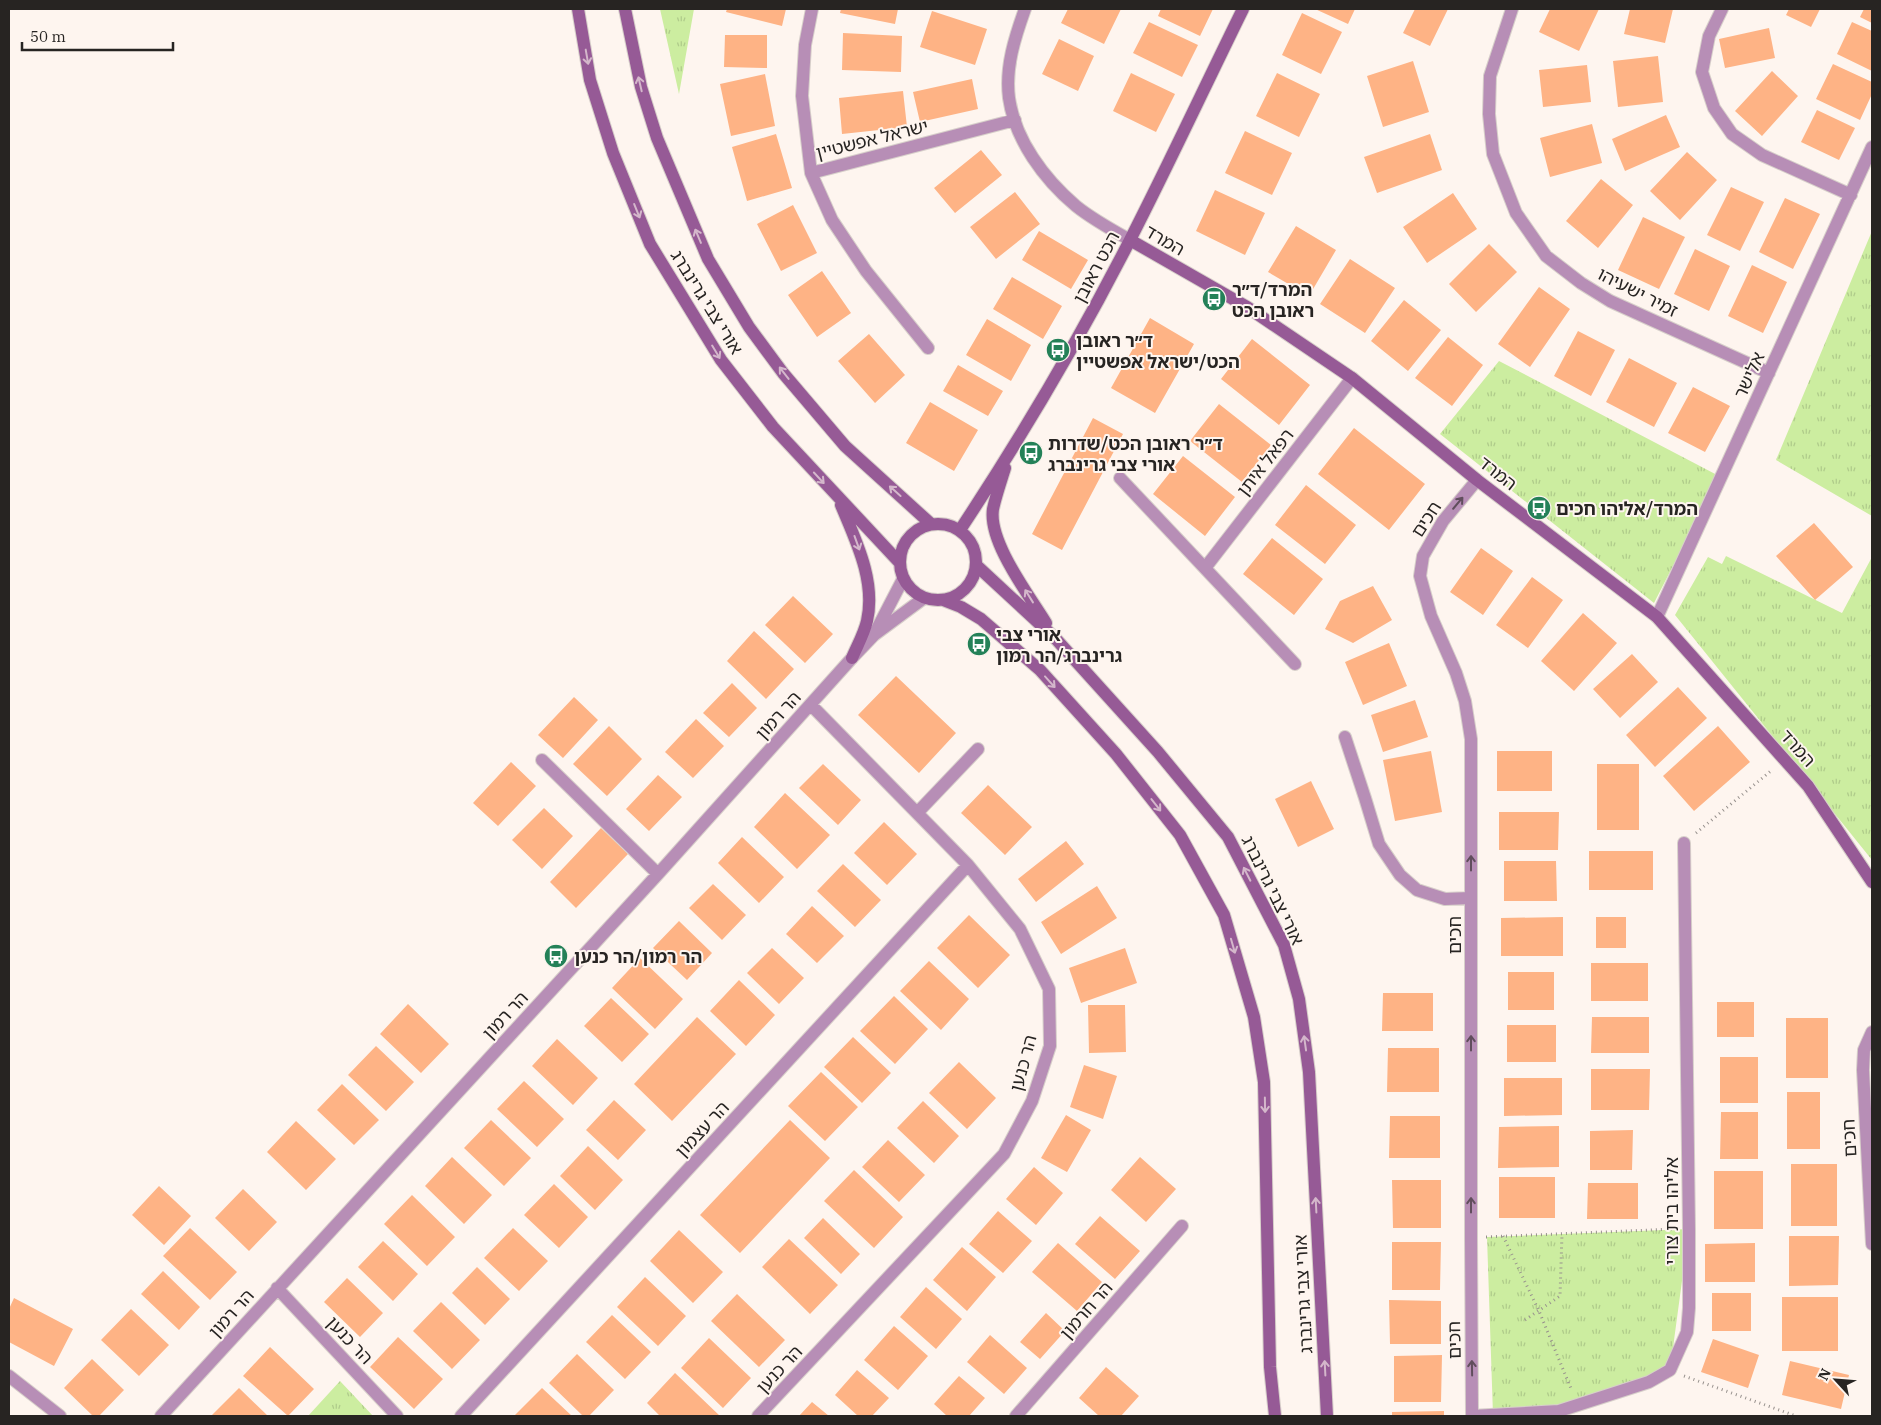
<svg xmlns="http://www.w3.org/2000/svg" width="1881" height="1425" font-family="'IBM Plex Serif','Noto Sans Hebrew',serif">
<defs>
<pattern id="grass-tufts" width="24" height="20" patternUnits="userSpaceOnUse" patternTransform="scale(1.25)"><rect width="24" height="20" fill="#cceda0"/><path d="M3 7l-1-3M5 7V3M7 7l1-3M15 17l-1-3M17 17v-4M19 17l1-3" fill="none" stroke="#afcb8a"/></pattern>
</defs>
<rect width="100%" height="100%" fill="#fef5ef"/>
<path fill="url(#grass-tufts)" d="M660,9H694L679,94Z
M1872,231V516L1776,460Z
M1499,361L1719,476L1654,603L1440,434Z
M1726,556L1842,613L1872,557V860L1675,615L1708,557L1722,564Z
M1689,1229L1670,1370L1559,1411L1493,1415L1487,1237Z
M340,1381L373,1416H308Z"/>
<path fill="#feb385" d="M727,9H786L782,26L726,12Z
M841,9H898L895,24L840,13Z
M1068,9H1121L1104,44L1061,23Z
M1161,9H1213L1200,36L1158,16Z
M1315,9H1355L1348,24Z
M1415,9H1448L1430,46L1403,33Z
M1550,9H1599L1579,51L1539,32Z
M1630,9H1673L1665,43L1624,34Z
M1789,9H1820L1811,27L1786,15Z
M1864,9H1872V23L1860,17Z
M932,11L987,29L975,65L920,47Z
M1302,13L1342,32L1321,74L1282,55Z
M1149,22L1198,45L1182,77L1133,53Z
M1852,22L1872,31V71L1837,54Z
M1769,28L1775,58L1725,68L1719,39Z
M843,33L902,36L901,72L842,70Z
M725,35H767V68L724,67Z
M1059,39L1094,56L1078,91L1042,74Z
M1658,56L1663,102L1618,107L1613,61Z
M1413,61L1429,112L1383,127L1367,76Z
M1833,64L1872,82V94L1860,120L1816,99Z
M1587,65L1591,102L1543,107L1539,70Z
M1772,71L1798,96L1762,136L1735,111Z
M1131,73L1175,94L1156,132L1113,111Z
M1277,73L1320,94L1299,137L1256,116Z
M765,74L775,126L731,136L720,84Z
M972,79L978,109L920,122L913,92Z
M903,91L907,127L842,134L839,98Z
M1817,110L1855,128L1839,160L1801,142Z
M1666,115L1680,147L1625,171L1612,139Z
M1592,124L1602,163L1550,177L1540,138Z
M1245,131L1292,153L1272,195L1225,173Z
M776,134L792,188L747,201L732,147Z
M1430,134L1442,170L1377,193L1364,157Z
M981,150L1002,175L955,213L934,188Z
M1687,152L1717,180L1680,220L1650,191Z
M1601,179L1633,205L1598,248L1566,221Z
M1731,187L1764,202L1740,251L1707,235Z
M1215,190L1265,213L1245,255L1196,231Z
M1015,192L1040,224L996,259L970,227Z
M1453,193L1477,229L1427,263L1403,227Z
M1785,198L1820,214L1793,269L1759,252Z
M793,205L817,253L781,271L757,224Z
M1643,217L1685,237L1659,289L1618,270Z
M1296,226L1336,250L1309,296L1268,272Z
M1039,231L1088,260L1071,289L1022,260Z
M1489,244L1517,272L1476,312L1449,284Z
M1695,249L1730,266L1709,311L1674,294Z
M1350,259L1395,288L1365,333L1320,304Z
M1752,265L1787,282L1763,333L1728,316Z
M822,271L851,313L817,337L788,295Z
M1012,277L1062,306L1043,339L993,309Z
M1539,287L1570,309L1530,367L1498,344Z
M1404,300L1441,330L1408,371L1371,341Z
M1150,318L1194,344L1155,413L1111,388Z
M987,319L1031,345L1011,381L966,355Z
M1578,331L1615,350L1591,396L1554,376Z
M869,334L905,375L875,403L838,361Z
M1448,337L1483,365L1452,406L1415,378Z
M1252,339L1310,385L1279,425L1221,379Z
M1629,358L1677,383L1654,427L1606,402Z
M958,365L1003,391L988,416L943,391Z
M1693,387L1730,406L1705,452L1668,433Z
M930,402L978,430L954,471L906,443Z
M1219,404L1271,445L1242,482L1190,441Z
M1093,418L1123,434L1062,550L1032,534Z
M1354,428L1425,484L1389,530L1318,474Z
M1183,456L1235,497L1205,536L1153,494Z
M1306,485L1356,525L1325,564L1275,525Z
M1814,523L1853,567L1815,600L1776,556Z
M1272,538L1323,579L1294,615L1243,574Z
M1481,548L1513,571L1483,615L1450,592Z
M1532,577L1563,600L1528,648L1496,625Z
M1373,586L1392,620L1353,643L1325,629L1340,601Z
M793,596L833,634L805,663L765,625Z
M1583,613L1617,643L1574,691L1541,661Z
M754,631L794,669L766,699L727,661Z
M1389,643L1407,686L1363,705L1345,662Z
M1632,654L1658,682L1620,718L1593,689Z
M896,676L956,733L919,773L858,715Z
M732,683L757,708L729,737L703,713Z
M1678,687L1707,718L1655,767L1626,735Z
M574,697L598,720L563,758L538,735Z
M1415,700L1428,737L1383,752L1371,715Z
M696,719L724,746L693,778L665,752Z
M609,726L642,759L607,796L573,764Z
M1718,726L1750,762L1694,811L1663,776Z
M1431,751L1442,812L1395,821L1383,760Z
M1497,751H1552V791H1497Z
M511,762L536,786L498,826L473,803Z
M823,764L861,800L838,825L799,788Z
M1597,764H1639V830H1597Z
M658,775L682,797L649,831L626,809Z
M1311,781L1334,829L1298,847L1275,799Z
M988,785L1032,827L1005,855L961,813Z
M785,793L830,835L797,869L754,827Z
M544,808L573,836L542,869L512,840Z
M1499,812H1559L1558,850H1499Z
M884,822L917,854L887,885L854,853Z
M601,828L628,854L576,908L550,882Z
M742,837L784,877L759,903L718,863Z
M1066,841L1084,864L1036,902L1018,879Z
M1589,851H1653V890H1589Z
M1504,861H1556L1557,901H1504Z
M843,864L881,900L855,927L817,891Z
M713,884L746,915L722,940L689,908Z
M1097,886L1117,918L1061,954L1041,922Z
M812,906L844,936L817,963L786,934Z
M969,915L1010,955L978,988L937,948Z
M1563,917V956H1501V918Z
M1596,917H1626V948H1596Z
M679,921L712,953L687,980L653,948Z
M772,948L804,978L779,1004L747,973Z
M1125,948L1137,983L1081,1003L1069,968Z
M640,958L683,999L655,1029L612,988Z
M929,961L969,999L941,1030L900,991Z
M1591,963H1648V1001H1591Z
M1508,972H1554V1010H1508Z
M739,980L775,1015L746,1046L710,1011Z
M1383,993H1433V1031H1382Z
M894,996L928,1029L895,1064L860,1031Z
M611,998L649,1034L622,1062L584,1026Z
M1717,1002H1754V1037H1717Z
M408,1004L449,1044L421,1073L380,1034Z
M1088,1005H1125L1126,1052L1089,1053Z
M697,1017L736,1054L672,1121L634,1084Z
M1592,1017H1649V1053H1591Z
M1786,1018H1828V1078H1786Z
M1507,1025H1556V1062H1507Z
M853,1037L891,1073L862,1103L824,1067Z
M557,1039L598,1078L573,1105L532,1066Z
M376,1046L414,1082L386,1111L348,1075Z
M1388,1048H1439V1092H1387Z
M1720,1057H1758V1103H1720Z
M959,1062L996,1098L967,1129L929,1093Z
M1084,1065L1117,1076L1103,1119L1070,1107Z
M1591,1069H1650L1649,1110H1591Z
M821,1072L858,1107L825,1141L788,1106Z
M1504,1078H1562V1115L1504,1116Z
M524,1081L564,1119L537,1147L497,1109Z
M342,1084L379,1120L354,1145L317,1110Z
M1787,1092H1820V1149H1787Z
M614,1100L646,1130L618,1160L586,1130Z
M923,1101L959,1136L934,1163L897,1128Z
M1721,1112H1758V1159H1720Z
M1066,1115L1091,1130L1067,1172L1041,1158Z
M1390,1116H1440V1158H1389Z
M491,1120L531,1158L504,1186L464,1148Z
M790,1120L830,1158L740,1253L700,1215Z
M296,1121L336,1159L306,1190L267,1152Z
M1559,1126V1167L1498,1168L1499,1127Z
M1633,1130L1632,1170H1590V1131Z
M888,1140L925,1175L899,1202L862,1167Z
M588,1146L623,1180L595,1210L560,1176Z
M452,1157L492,1195L464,1224L425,1186Z
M1140,1157L1176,1189L1146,1222L1111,1190Z
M1791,1164H1837V1226H1791Z
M1034,1167L1063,1193L1036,1225L1006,1199Z
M854,1170L903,1217L874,1248L824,1201Z
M1714,1171H1763V1229H1714Z
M1499,1177H1555V1218H1499Z
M1392,1180H1441V1228H1393Z
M1588,1183H1638V1219H1587Z
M554,1184L588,1217L559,1248L524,1215Z
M159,1186L191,1216L164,1245L132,1215Z
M243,1189L277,1222L249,1251L215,1218Z
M412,1195L455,1237L427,1266L384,1224Z
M998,1211L1032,1241L1003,1273L969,1244Z
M1100,1216L1140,1251L1115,1279L1075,1244Z
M823,1218L860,1254L841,1274L804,1238Z
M190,1228L237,1272L210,1300L163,1256Z
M513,1228L548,1261L519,1291L484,1258Z
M679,1230L723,1272L693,1303L650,1261Z
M1789,1236H1839L1838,1285L1789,1286Z
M789,1239L838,1285L810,1314L762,1267Z
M383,1241L418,1274L393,1301L358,1267Z
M1392,1242H1441L1440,1290H1392Z
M1058,1243L1102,1282L1077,1311L1032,1272Z
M1755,1243V1282H1705V1244Z
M962,1247L996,1277L967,1311L933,1280Z
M477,1267L510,1299L485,1325L452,1293Z
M163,1271L200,1307L179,1330L141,1294Z
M645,1277L686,1316L658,1346L617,1307Z
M347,1278L383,1313L360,1337L324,1302Z
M926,1287L962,1319L936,1349L900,1317Z
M1712,1293H1751V1331H1712Z
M737,1294L785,1340L759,1367L711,1321Z
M1782,1297H1838V1351H1782Z
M14,1298L73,1329L54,1366L9,1342V1309Z
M1389,1300L1441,1301V1344H1390Z
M441,1302L480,1340L452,1369L413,1331Z
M131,1309L169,1345L139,1376L101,1340Z
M1046,1313L1065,1331L1040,1359L1020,1342Z
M612,1315L651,1352L625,1379L586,1342Z
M894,1326L928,1356L898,1390L864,1360Z
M990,1335L1027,1368L1004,1394L967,1362Z
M398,1337L443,1379L414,1409L370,1367Z
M709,1338L751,1378L723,1408L681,1368Z
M1713,1339L1759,1355L1748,1388L1701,1372Z
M270,1347L314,1389L288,1416L243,1376Z
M577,1354L614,1390L589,1416H583L549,1383Z
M1442,1355L1441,1402H1394V1356Z
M92,1359L124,1390L99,1416H93L64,1388Z
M1790,1361L1849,1375L1841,1409L1782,1395Z
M1106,1367L1139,1396L1121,1416H1099L1079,1398Z
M857,1370L889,1398L872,1416H858L835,1395Z
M675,1373L720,1416H660L647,1403Z
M959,1376L985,1398L969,1416H947L934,1404Z
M239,1388L268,1416H211Z
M542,1388L572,1416H514Z
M812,1402L829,1416H799Z
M1444,1411V1416H1392V1412Z"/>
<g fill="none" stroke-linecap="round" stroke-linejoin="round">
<g stroke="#d7cfca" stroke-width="14">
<path id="street" d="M812,9L805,45L802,96L811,173L1015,120
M1025,9C1015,37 1005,67 1009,98C1015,140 1044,179 1076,206C1092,219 1112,230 1130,240
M1512,9L1490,76L1489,114L1493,154L1516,213L1546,256L1581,283L1610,301L1769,373
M1722,9L1709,36L1702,72L1714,108L1732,134L1762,155L1851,195
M811,173L832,220L866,271L928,348
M1120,478L1295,664
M1205,568L1352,378
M1657,617L1872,147
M876,631L903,579
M1345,737L1365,798L1379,844L1400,875L1417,890L1445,899L1471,898
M542,760L658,874
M917,813L978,749
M1872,1032L1864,1050L1863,1070L1872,1244
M277,1288L397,1416
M9,1376L60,1416
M161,1416L658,874L852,658L874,635L924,598
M461,1416L968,865
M758,1416L1004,1154L1032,1101L1050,1046L1049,989L1020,929L968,865L811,705
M1016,1416L1182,1226
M1472,1416L1471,1237V739L1465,701L1456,673L1431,616L1420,576L1423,556L1443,521L1477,480
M1472,1416L1559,1411L1649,1382L1670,1370L1687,1332L1689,1308V1229L1684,843"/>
</g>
<g stroke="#d7cfca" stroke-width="14">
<path id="secondary" d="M578,9L590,80L613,153L650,244L721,360L773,427L899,562
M625,9L641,87L657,138L708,259L749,327L783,373L845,446L931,524
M1130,240L1247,307L1352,378L1477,480L1657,617L1808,786L1872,882
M1005,468C1001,481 996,495 993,509C988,542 1029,595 1046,623
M841,505C856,541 876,581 867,621C864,634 857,646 852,658
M900 562a38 38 0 1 1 76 0a38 38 0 1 1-76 0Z
M960,530C1022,436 1079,340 1130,240C1169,164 1205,86 1243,9
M976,565L1055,638L1158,752L1228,837L1284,945L1299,999L1309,1072L1327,1416
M943,600L961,607L981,619L1040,670L1116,754L1180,835L1224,915L1254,1017L1264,1082L1270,1367L1275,1416"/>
</g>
<path stroke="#97918d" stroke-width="3" stroke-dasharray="1 4" stroke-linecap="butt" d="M1696,833L1772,770
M1503,1236L1539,1311L1572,1391
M1486,1237L1675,1229
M1525,1320L1560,1296L1562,1234
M1684,1376L1796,1416"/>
<use href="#street" stroke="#b78eb6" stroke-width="12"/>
<use href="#secondary" stroke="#965a96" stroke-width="12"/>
</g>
<defs><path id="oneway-shaft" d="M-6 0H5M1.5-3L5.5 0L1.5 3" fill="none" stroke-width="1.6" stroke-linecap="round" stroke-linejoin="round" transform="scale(1.25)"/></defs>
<g stroke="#d4b7cb">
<use href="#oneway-shaft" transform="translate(587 57) rotate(80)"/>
<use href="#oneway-shaft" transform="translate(640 84) rotate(-103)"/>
<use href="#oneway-shaft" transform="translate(637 211) rotate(68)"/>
<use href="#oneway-shaft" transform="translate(698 236) rotate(-113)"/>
<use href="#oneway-shaft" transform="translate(716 352) rotate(59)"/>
<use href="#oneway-shaft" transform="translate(784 373) rotate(-128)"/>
<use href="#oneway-shaft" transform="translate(819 478) rotate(47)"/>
<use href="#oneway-shaft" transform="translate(895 491) rotate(-138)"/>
<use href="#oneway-shaft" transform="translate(857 543) rotate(70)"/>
<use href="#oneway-shaft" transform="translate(1029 596) rotate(-122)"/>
<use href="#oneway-shaft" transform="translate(1050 682) rotate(48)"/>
<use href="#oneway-shaft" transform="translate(1156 805) rotate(52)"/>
<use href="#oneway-shaft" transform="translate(1247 874) rotate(-117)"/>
<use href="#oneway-shaft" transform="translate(1233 946) rotate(74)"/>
<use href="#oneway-shaft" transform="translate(1305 1043) rotate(-98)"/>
<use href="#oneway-shaft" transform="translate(1265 1105) rotate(89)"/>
<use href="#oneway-shaft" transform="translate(1316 1205) rotate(-93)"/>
<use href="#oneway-shaft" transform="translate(1325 1368) rotate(-93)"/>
</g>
<g stroke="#614e5d">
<use href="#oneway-shaft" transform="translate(1458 503) rotate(-50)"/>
<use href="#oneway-shaft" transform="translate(1471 863) rotate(-90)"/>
<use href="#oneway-shaft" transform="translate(1471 1043) rotate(-90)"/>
<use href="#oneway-shaft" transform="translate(1471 1205) rotate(-90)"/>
<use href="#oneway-shaft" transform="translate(1472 1368) rotate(-91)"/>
</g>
<defs>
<g id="bus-disc" transform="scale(1.25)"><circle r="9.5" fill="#248158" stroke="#fef5ef"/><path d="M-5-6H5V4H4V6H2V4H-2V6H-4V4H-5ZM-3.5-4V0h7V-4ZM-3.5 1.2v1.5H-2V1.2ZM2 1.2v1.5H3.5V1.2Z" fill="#fff"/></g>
</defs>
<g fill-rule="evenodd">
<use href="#bus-disc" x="1214" y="299"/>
<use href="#bus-disc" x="1058" y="350"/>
<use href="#bus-disc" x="1031" y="453"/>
<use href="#bus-disc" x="1539" y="508"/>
<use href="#bus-disc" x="979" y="644"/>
<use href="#bus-disc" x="556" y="956"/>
</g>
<g text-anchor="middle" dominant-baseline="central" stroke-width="4" stroke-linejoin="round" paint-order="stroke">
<g font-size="18" fill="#272422" stroke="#fef5ef">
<text transform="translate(872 139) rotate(-14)">ישראל אפשטיין</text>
<text transform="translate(1165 240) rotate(30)">המרד</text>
<text transform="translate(1096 267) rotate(-62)">הכט ראובן</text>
<text transform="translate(1638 292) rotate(27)">זמיר ישעיהו</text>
<text transform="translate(707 302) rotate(58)">אורי צבי גרינברג</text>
<text transform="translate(1749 375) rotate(-65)">אלישר</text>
<text transform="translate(1265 462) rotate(-52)">רפאל איתן</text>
<text transform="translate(1498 473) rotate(38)">המרד</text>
<text transform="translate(1426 519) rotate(-57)">חכים</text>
<text transform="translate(778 715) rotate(-48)">הר רמון</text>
<text transform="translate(1798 748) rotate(48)">המרד</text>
<text transform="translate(1273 890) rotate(64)">אורי צבי גרינברג</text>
<text transform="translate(1454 935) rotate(-90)">חכים</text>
<text transform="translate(505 1015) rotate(-47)">הר רמון</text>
<text transform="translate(1023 1063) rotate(-75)">הר כנען</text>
<text transform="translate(702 1129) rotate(-47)">הר עצמון</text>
<text transform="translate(1849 1138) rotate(-93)">חכים</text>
<text transform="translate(1671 1211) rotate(-90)">אליהו בית צורי</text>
<text transform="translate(1303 1294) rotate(-93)">אורי צבי גרינברג</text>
<text transform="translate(1086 1310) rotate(-49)">הר חרמון</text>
<text transform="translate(231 1313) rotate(-48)">הר רמון</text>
<text transform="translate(350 1340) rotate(47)">הר כנען</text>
<text transform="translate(1454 1340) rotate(-91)">חכים</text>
<text transform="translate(779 1369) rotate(-47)">הר כנען</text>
</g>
<g font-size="18" font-weight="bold" fill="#272422" stroke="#fef5ef" text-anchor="start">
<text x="1232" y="289">המרד/ד״ר<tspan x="1232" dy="21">ראובן הכט</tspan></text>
<text x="1076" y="340">ד״ר ראובן<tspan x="1076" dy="21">הכט/ישראל אפשטיין</tspan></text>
<text x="1048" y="443">ד״ר ראובן הכט/שדרות<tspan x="1048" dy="21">אורי צבי גרינברג</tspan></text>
<text x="1556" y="508">המרד/אליהו חכים</text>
<text x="996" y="634">אורי צבי<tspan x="996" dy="21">גרינברג/הר רמון</tspan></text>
<text x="574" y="956">הר רמון/הר כנען</text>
</g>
</g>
<rect width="1881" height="1425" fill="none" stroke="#272422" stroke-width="20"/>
<g transform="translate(1836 1380) rotate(296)" stroke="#fef5ef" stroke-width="4" paint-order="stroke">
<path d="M0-4L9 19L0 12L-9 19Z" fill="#272422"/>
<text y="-8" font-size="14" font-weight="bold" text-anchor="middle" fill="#272422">N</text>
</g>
<path d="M22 42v8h151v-8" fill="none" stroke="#272422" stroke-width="2.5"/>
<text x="30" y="42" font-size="15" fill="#272422" stroke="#fef5ef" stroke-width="4" paint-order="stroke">50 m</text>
</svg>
